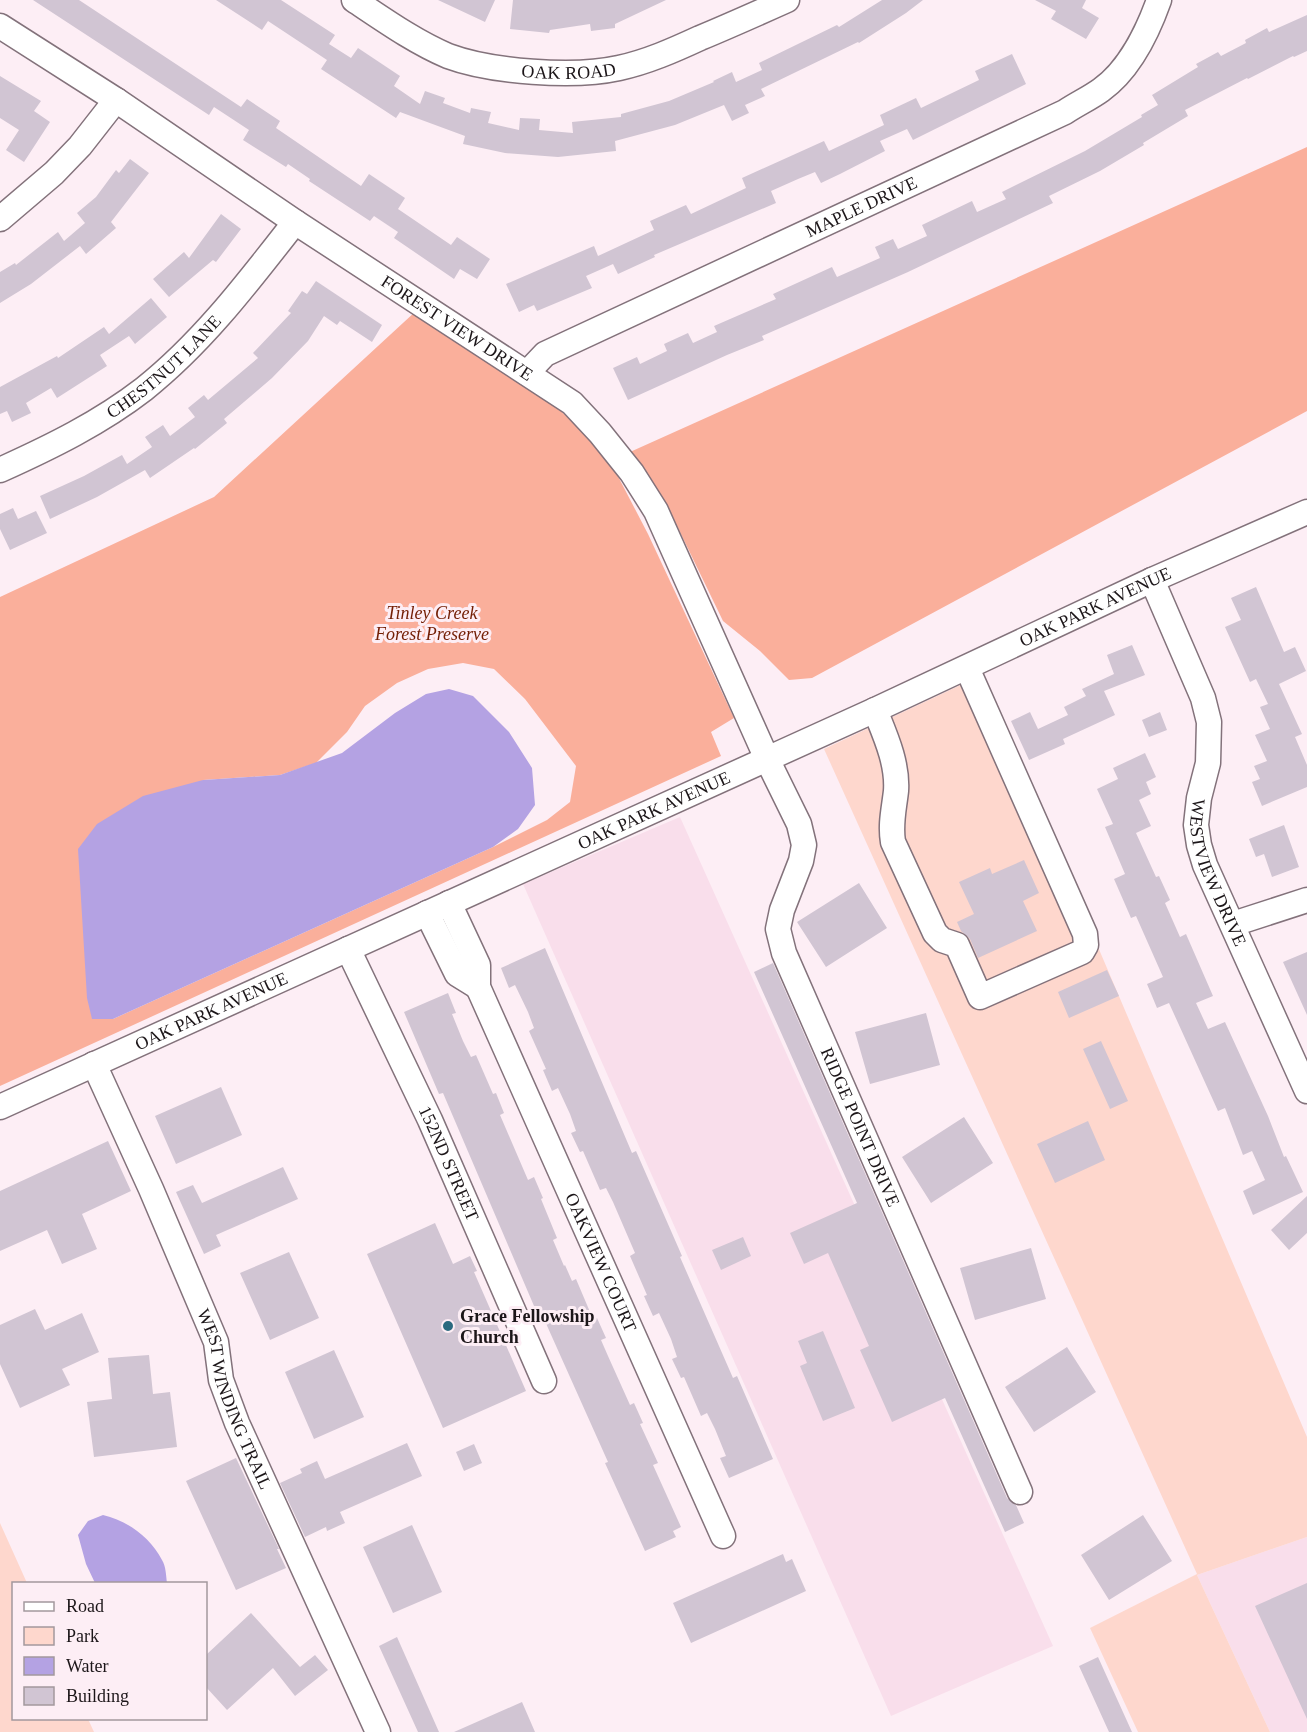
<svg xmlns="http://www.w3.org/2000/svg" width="1307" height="1732" font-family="'Times New Roman',serif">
<rect width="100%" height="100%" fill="#fdeef5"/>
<path fill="#f9deeb" d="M680,817L1053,1646L891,1716L523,884Z
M1307,1537V1732H1270L1197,1575Z"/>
<path fill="#fed7cd" d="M982,675L1307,1437V1537L1197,1575L1270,1732H1138L1090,1628L1197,1574L824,749Z
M0,1523L27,1583L14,1584V1718L88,1719L94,1732H0Z"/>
<path fill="#faaf9b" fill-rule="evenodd" d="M1307,147V411L812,678L789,680L760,651L723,621L678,528L630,452Z
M416,311L554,405L583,431L610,461L648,534L734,718L711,732L721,756L0,1086V597L214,497ZM463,663L494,669L525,699L576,766L570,802L547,820L493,847L113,1019L203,780L280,775L316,763L347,732L365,706L397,683L428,669Z"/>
<path fill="#b4a2e3" d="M449,689L473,696L509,732L532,768L535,805L518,829L493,847L113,1019H92L87,998L78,849L97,824L143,796L203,780L280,775L342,753L395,713L426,694Z
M103,1515C128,1521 150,1537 162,1560C166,1566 166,1576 167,1583H95L86,1564L78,1535L88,1521Z"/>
<path fill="#d1c5d3" d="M33,0H79L241,107L247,99L280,121L276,128L361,186L369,174L405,198L398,209L451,245L457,237L490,259L477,279L460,269L454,279L394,238L398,232L374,216L370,221L309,181L310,179L288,164L286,167L243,140L249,130L214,107L209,115Z
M216,0H281L335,35L329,44L351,58L358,48L400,76L394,86L420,104L425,91L445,98L443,103L470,113L471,108L491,112L488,123L519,130L520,118L540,119L539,130L573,133L572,122L621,117V114L669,101L714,82L713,81L732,72L736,82L762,70L759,63L837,25L839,27L882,0H923L906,13L859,43L858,42L761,89L765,96L745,105L749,113L732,121L724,105L675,125L615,141L616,151L558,157L505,153L463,144L465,136L400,112L396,118L321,69L327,60L268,21L262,30Z
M438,0H495L485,22Z
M513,0H666L615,24V28L591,31L590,24L550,30L549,33L510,29Z
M1035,0H1086L1082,8L1099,18L1086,39L1051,19L1056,11Z
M1307,15V51L1294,57L1293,56L1248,79L1247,78L1185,110L1188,116L1143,143L1144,145L1100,171L1049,196L1053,203L908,272L762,336L764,340L727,355L628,400L613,368L637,357L640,364L667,351L664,344L688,333L693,343L717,332L714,326L776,299L773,294L832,267L837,277L880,258L875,247L893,239L898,249L927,236L922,225L972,201L977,212L1006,199L1002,192L1085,151L1142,117L1141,115L1158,105L1152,95L1198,67L1196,64L1218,52L1221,56L1246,43L1245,40L1267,28L1269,32Z
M1012,54L1026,84L913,140L907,129L880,141L885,151L840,174L821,183L815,172L798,179L771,191L776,203L654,255L655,257L618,274L613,264L586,276L592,288L537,311L534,305L519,312L506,284L594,246L598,256L654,230L650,221L686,205L691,214L746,188L742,178L824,141L829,151L884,125L880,115L916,98L921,108L979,80L975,71Z
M0,76L41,101L34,111L50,122L24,162L6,150L19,130L0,118Z
M130,159L149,173L111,222L116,228L86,254L80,246L31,284L0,303V272L15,263L16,265L58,232L64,241L85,223L77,213L96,197L116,170L119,173Z
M221,214L241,229L216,262L213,260L169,297L153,279L184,252L189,258Z
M316,281L382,325L372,342L340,321L337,325L324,316L308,341L272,378L224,419L227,423L195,449L194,448L150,478L145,470L97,497L50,519L40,496L84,476L122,455L127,464L152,447L145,437L163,425L170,436L195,417L188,408L204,395L208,400L258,358L253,353L291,313L288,311L302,291L307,294Z
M151,298L167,317L135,344L129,336L100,355L107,366L57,398L51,388L26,403L31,413L12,422L7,411L0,414V387L57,356L58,358L104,327L109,334Z
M13,508L18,519L36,511L47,533L10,550L0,529V514Z
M1256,587L1284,652L1295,647L1306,671L1279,684L1302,734L1295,737L1307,765V787L1262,806L1252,782L1260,779L1254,766L1267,761L1255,735L1270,729L1260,707L1268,704L1256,679L1250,682L1225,627L1241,620L1231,598Z
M1132,645L1145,675L1104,691L1115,715L1063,739L1065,744L1029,760L1011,721L1030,712L1038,729L1068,715L1064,707L1086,696L1082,689L1114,674L1107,655Z
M1160,712L1167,730L1149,737L1142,720Z
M1145,753L1156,777L1146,782L1151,794L1139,800L1151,826L1136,833L1156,877L1159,876L1170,900L1165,903L1180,937L1186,934L1213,996L1196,1003L1208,1029L1225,1022L1268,1116L1284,1157L1286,1156L1303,1192L1253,1215L1243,1191L1265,1180L1252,1151L1243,1155L1225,1108L1218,1111L1169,1003L1157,1008L1147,984L1163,977L1136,916L1131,918L1114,879L1125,874L1105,827L1113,824L1097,789L1118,779L1113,768Z
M1284,825L1299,867L1272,877L1264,854L1256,857L1249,839Z
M1024,860L1039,893L1023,901L1037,931L978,958L970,939L961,931L957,922L974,914L959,882L990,868L992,874Z
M859,883L887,928L826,967L797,922Z
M545,948L632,1153L636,1151L682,1256L680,1257L733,1378L737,1376L773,1459L729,1478L720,1458L726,1456L715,1429L707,1413L701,1416L684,1377L681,1378L672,1359L677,1357L671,1339L659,1313L653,1316L644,1296L647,1295L630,1256L635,1253L613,1202L606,1188L600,1190L583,1151L580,1152L571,1133L576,1131L570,1114L558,1088L552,1091L543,1070L546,1069L529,1031L534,1028L528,1012L515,985L509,988L501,968Z
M1307,952V1015L1283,962Z
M773,963L1007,1498L1016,1505L1024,1523L1005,1532L945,1398L892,1422L860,1350L869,1346L828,1253L804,1264L790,1233L857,1203L754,972Z
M1107,970L1119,996L1069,1018L1058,992Z
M448,993L456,1013L452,1014L463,1041L471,1057L476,1055L493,1094L496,1093L504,1113L500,1115L528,1180L534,1177L543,1198L541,1199L557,1238L553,1240L564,1266L565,1265L572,1281L576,1279L593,1319L597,1318L606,1338L601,1340L608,1356L630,1405L634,1403L643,1423L640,1424L658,1463L653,1465L681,1527L673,1531L676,1537L645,1551L605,1463L608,1462L544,1319L540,1320L443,1093L439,1094L404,1012Z
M926,1013L940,1065L870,1084L855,1032Z
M1101,1041L1128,1101L1110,1109L1083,1049Z
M221,1087L242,1135L176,1164L155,1116Z
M964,1117L993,1163L931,1203L902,1157Z
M1088,1121L1105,1160L1055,1183L1037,1144Z
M108,1141L131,1191L82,1214L97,1249L62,1264L47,1230L0,1251V1191Z
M283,1167L298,1199L216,1235L221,1246L204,1254L176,1192L193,1185L202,1203Z
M1307,1196V1233L1289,1250L1271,1230Z
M435,1223L453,1264L470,1256L477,1271L474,1272L526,1391L443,1428L367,1254Z
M743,1237L751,1256L721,1270L712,1250Z
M1031,1248L1046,1299L975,1320L960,1268Z
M289,1252L319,1318L270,1340L240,1273Z
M35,1309L45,1330L82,1313L99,1352L62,1369L70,1385L20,1408L0,1364V1325Z
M823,1331L855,1408L823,1421L800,1366L807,1363L798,1341Z
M1067,1347L1096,1392L1034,1432L1005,1387Z
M334,1350L364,1417L314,1439L285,1372Z
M149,1355L153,1394L170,1392L177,1447L94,1457L87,1402L112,1399L108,1358Z
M407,1443L422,1476L340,1512L345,1523L327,1531L326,1527L305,1537L280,1483L302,1473L300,1469L317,1461L325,1479Z
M474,1444L482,1463L464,1471L456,1452Z
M236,1458L279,1549H277L286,1568L236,1590L186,1481Z
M1143,1515L1172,1561L1109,1600L1081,1555Z
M412,1525L442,1592L393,1613L363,1547Z
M783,1554L786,1562L792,1559L806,1591L691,1643L673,1603Z
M1307,1583V1719L1255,1606Z
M251,1613L300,1667L315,1655L328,1670L295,1696L273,1668L227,1710L206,1687V1655Z
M397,1637L439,1732H418L379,1646Z
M1098,1657L1132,1732H1109L1079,1666Z
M522,1702L535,1732H454Z"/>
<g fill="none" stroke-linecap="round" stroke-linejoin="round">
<g stroke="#83727b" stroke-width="27">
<g id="minor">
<path id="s1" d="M354,0C384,20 415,42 448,56C491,72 574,78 619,68C647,62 674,50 700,38C729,26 758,13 787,0"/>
<path id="s2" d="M0,26L116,100L295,222L572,403L600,433L632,473L656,511L767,759L799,824L804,845L801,861L782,910L778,929L784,953L1020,1492"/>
<path d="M0,219L54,173L80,146L116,100"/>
<path id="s3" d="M527,373L545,354L1065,112C1077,104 1090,98 1101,90C1129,70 1148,31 1159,0"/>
<path id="s4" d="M0,470C51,447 100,423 144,389C203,342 249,281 295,222"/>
<path id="s5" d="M1152,580L1203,698L1209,722L1208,763L1199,798L1196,825L1199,845L1205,865L1307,1091"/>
<path d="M875,710C885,735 898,763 896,791C894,809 890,824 893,842L935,933L942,940L957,945L980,997L1082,952L1086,945L1085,934L967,668"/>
<path id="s6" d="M449,903L478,965V987L723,1536"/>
<path d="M427,913L457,974L478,987"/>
<path d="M1233,924L1307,900"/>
<path id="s7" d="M348,949L430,1120L544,1381"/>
<path id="s8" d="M94,1064L151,1189L216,1342L221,1380L237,1423L378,1732"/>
<path id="s9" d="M0,1107L875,710L1152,580L1307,512"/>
</g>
</g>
<use href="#minor" stroke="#fff" stroke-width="24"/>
</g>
<circle fill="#2a6a7f" stroke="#fdeef5" stroke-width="2" cx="448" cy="1326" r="6"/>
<g text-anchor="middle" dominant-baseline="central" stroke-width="6" stroke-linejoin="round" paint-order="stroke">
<g font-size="18" fill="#1c1619" stroke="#fdeef5">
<text stroke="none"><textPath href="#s1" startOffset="232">OAK ROAD</textPath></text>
<text stroke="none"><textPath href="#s3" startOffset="375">MAPLE DRIVE</textPath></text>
<text stroke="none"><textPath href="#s2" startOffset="548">FOREST VIEW DRIVE</textPath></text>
<text stroke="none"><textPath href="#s4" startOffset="195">CHESTNUT LANE</textPath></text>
<text stroke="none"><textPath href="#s9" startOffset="1204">OAK PARK AVENUE</textPath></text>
<text stroke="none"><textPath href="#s9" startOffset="718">OAK PARK AVENUE</textPath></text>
<text stroke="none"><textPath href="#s5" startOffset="309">WESTVIEW DRIVE</textPath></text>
<text stroke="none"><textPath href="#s9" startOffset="232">OAK PARK AVENUE</textPath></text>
<text stroke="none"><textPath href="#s2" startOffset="1491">RIDGE POINT DRIVE</textPath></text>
<text stroke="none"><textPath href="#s7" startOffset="237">152ND STREET</textPath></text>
<text stroke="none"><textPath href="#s6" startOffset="392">OAKVIEW COURT</textPath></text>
<text stroke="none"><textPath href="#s8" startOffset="364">WEST WINDING TRAIL</textPath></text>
</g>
<g font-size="18" font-style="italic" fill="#731e04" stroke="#fdeef5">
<text x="432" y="613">Tinley Creek<tspan x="432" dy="21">Forest Preserve</tspan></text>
</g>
<g font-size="18" font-weight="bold" fill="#1c1619" stroke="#fdeef5" text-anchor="start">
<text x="460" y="1316">Grace Fellowship<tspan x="460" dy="21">Church</tspan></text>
</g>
</g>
<rect x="12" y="1582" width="195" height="138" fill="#fdeef5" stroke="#a3989d" stroke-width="1.5"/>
<rect x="24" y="1602" width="30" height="9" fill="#ffffff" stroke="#a3989d" stroke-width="1.5"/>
<text x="66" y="1612" font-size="18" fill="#1c1619">Road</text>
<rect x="24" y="1627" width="30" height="18" fill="#fed7cd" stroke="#a3989d" stroke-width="1.5"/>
<text x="66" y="1642" font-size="18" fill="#1c1619">Park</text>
<rect x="24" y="1657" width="30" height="18" fill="#b4a2e3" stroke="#a3989d" stroke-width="1.5"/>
<text x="66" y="1672" font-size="18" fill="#1c1619">Water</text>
<rect x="24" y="1687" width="30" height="18" fill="#d1c5d3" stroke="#a3989d" stroke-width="1.5"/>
<text x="66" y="1702" font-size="18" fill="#1c1619">Building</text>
</svg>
